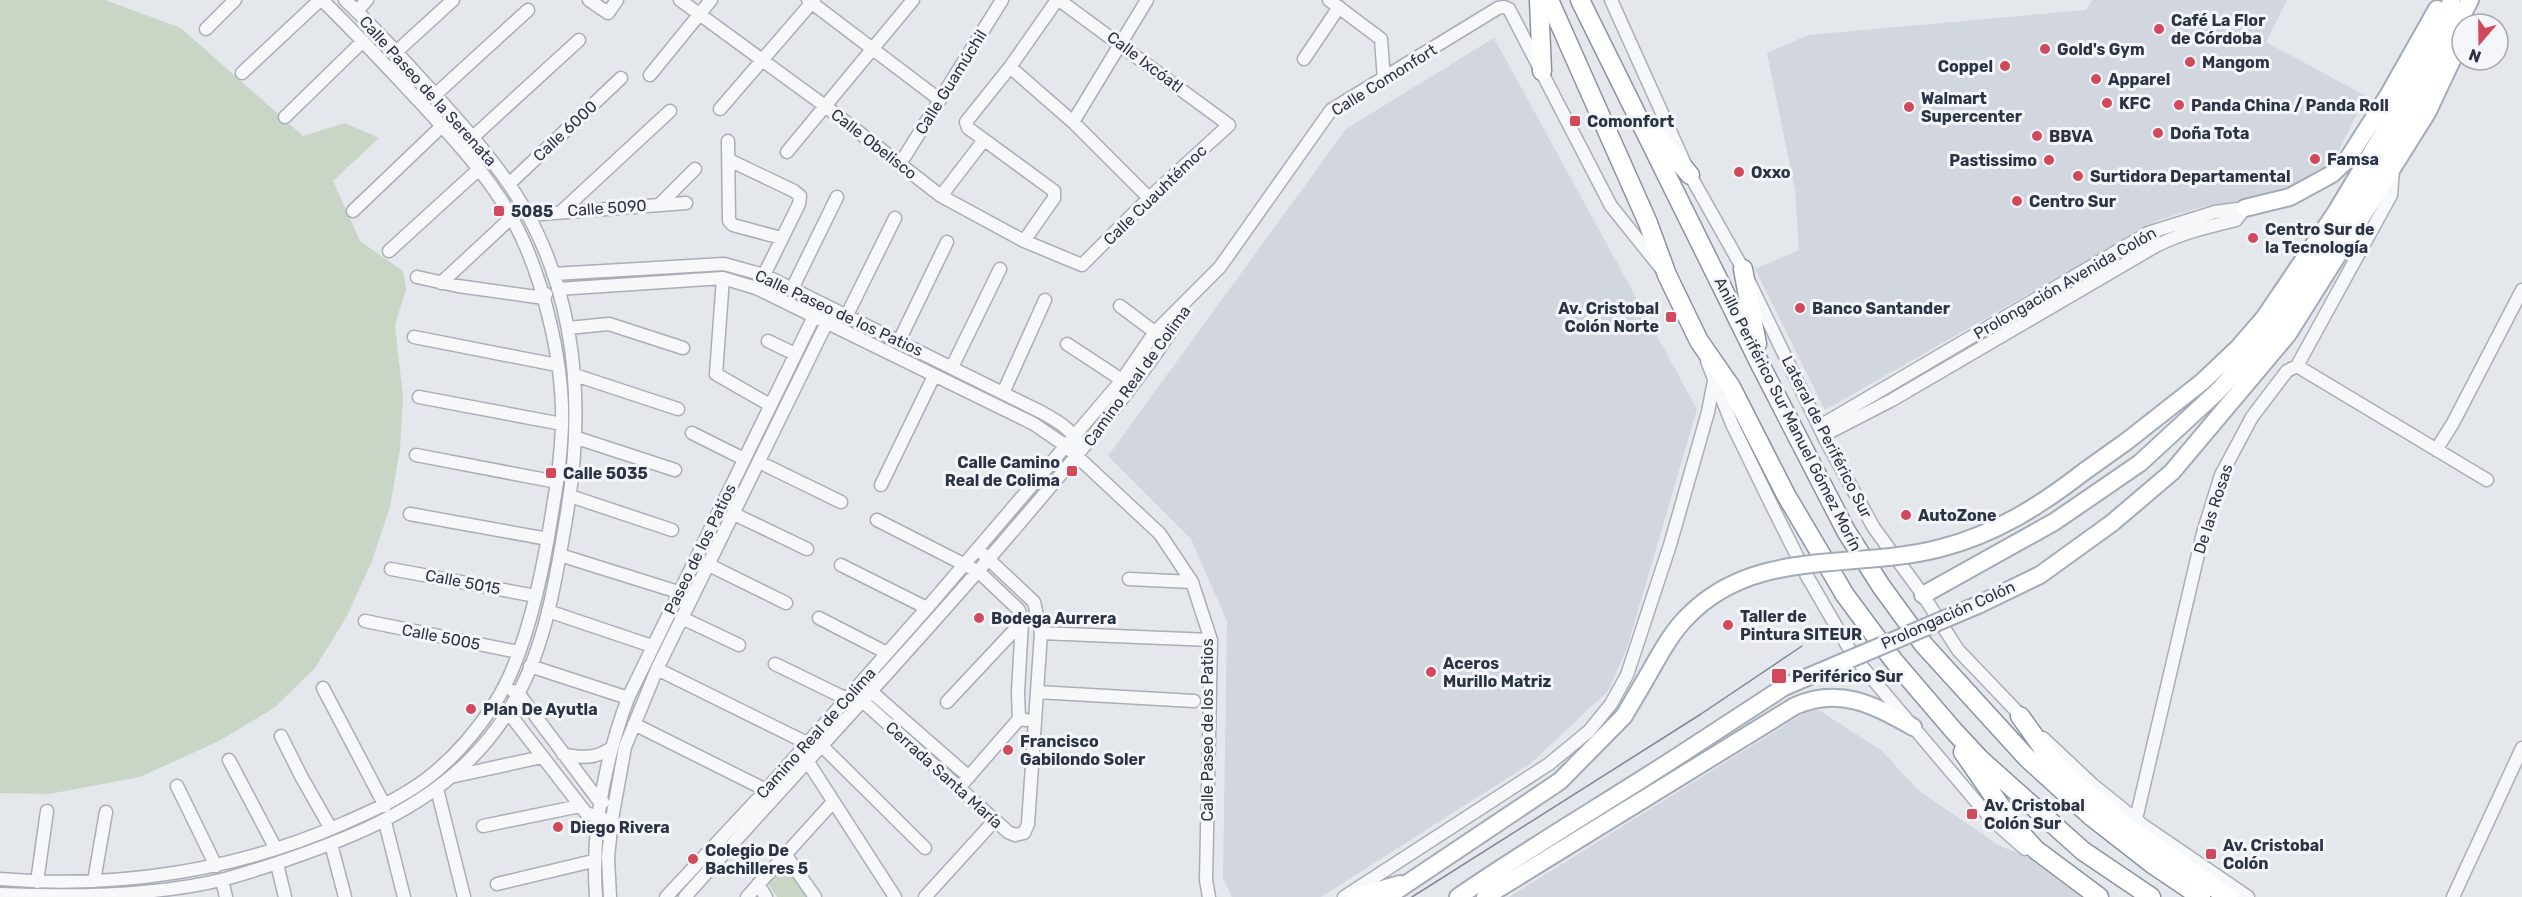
<svg xmlns="http://www.w3.org/2000/svg" width="2522" height="897" font-family="Rubik,sans-serif">
<rect width="100%" height="100%" fill="#e4e7ec"/>
<path fill="#d2d6de" d="M2092,0H2287L2266,42L2366,96L2333,162L2314,181L2271,195L2202,207L2158,220L1825,410L1755,269L1799,250L1795,190L1767,53L1808,35L2086,10Z
M1494,38L1697,409L1627,648L1608,691L1531,763L1321,897H1232L1223,878L1227,621L1191,539L1108,456L1346,129Z
M1814,707L1882,751L1918,790L1998,845L2031,859L2082,897H1509Z"/>
<path fill="#c9d6c5" d="M0,0H105L181,28L303,136L345,123L379,138L333,181L360,241L403,271L406,289L395,325L403,397L400,449L390,507L372,561L347,616L315,668L274,708L219,741L140,777L49,794L0,793Z
M785,861L808,897H777L767,882Z"/>
<g fill="none" stroke-linecap="round" stroke-linejoin="round">
<g stroke="#a9aeb7" stroke-width="15">
<path id="minor" d="M589,0L608,13L617,0
M680,0L825,106L941,196L1024,241L1082,265L1149,198L1229,125L1059,0
M808,0L940,100
M1329,0L1381,39L1384,80
M1611,0L1690,175L1743,269L1826,441L1874,528L1923,595L1958,650L2024,719
M357,11L367,0
M206,29L235,0
M396,52L453,0
M1304,59L1339,7
M1010,67L1073,122L1149,198
M242,73L320,0
M650,75L711,0
M435,95L528,10
M720,109L814,0
M285,117L363,41
M1073,122L1147,0
M473,137L579,40
M728,141L729,221L733,225L781,238
M787,152L913,0
M729,160L794,191L800,196L799,204L764,275
M900,164L1002,0
M509,184L621,78
M941,196L984,140
M659,205L695,169
M353,211L442,126
M562,211L670,111
M528,215L686,203
M1024,241L1054,198V191L968,128L966,122L1010,67L1057,0
M389,251L479,169
M553,274L724,264L764,275L1041,412C1055,420 1071,428 1078,443
M417,277L458,286L544,298L546,294
M723,278L716,374L770,405
M441,283L511,218
M558,289L723,278L756,288L1034,424L1066,446L1160,534L1192,582L1211,640L1206,880L1209,897
M792,289L837,197
M1120,306L1160,336
M846,317L895,218
M568,328L609,324L683,348
M414,337L557,365
M768,341L795,354
M899,341L947,242
M1067,344L1122,380
M1707,361L1732,424L1772,506L1807,576L1854,657L1991,819L2025,849
M2297,366L2487,480
M952,367L1000,269
M575,375L678,409
M1003,393L1045,300
M419,397L562,424
M1820,426L2148,233L2215,212L2245,208
M692,433L744,459
M1824,435L1892,400L2154,247C2180,233 2208,227 2236,220L2245,208
M577,438L675,470
M2436,450L2453,423L2522,290
M416,455L557,482
M759,462L841,502
M881,485L934,376
M570,496L672,530
M410,514L548,539
M734,514L807,549
M877,520L979,572L1019,610L1022,622L1018,692L1019,719
M560,555L678,592
M709,565L786,603
M841,565L927,608
M391,569L536,596
M1129,579L1192,582
M548,611L652,646
M682,618L739,645
M819,618L887,653
M365,621L518,652
M1041,633L1211,640
M775,664L853,702
M530,666L628,698
M657,669L807,743
M866,687L969,777
M323,688L385,806
M513,691L519,694L599,801L603,802
M1037,692L1194,701
M857,696L1008,832L1015,835L1024,833L1028,824L1041,633L1034,602L983,554
M947,702L1022,622
M503,710L508,712L586,813L602,818
M634,724L766,790
M281,736L301,776L331,829
M2043,738L2093,785L2144,826L2248,897
M822,746L925,848
M563,754C581,758 594,759 610,749
M229,760L276,849
M808,762L895,897
M455,776L542,757
M964,782L1019,719L1026,720
M177,786L216,866
M437,789L464,897
M2136,819L2203,533L2221,475L2252,417L2287,371L2297,366L2391,195L2393,170
M385,822L404,897
M483,826L580,806
M331,844L345,897
M785,854L815,897
M277,864L285,897
M0,879C116,889 235,871 342,824C372,811 399,799 425,780C452,760 475,733 493,706C526,657 543,571 552,513C557,485 561,455 562,426C564,362 543,275 512,218C488,175 453,138 420,102C388,68 356,33 322,0
M222,880L226,897
M94,881L106,812
M37,882L47,811
M497,884L593,861
M758,884L766,897
M0,894C70,897 157,896 225,879C258,870 290,859 322,847C403,817 475,775 517,696C546,643 556,578 566,519C584,415 579,308 527,213C501,167 465,128 430,89C403,59 375,28 345,0
M596,897C591,828 604,763 628,698L820,304
M610,897L608,857L612,819L625,747L657,669L833,310
M666,897L766,790L927,608L1122,380L1155,332L1220,267L1331,110L1498,8L1504,7L1509,9L1611,206L1660,267
M685,897C795,773 910,652 1017,526C1076,457 1135,388 1184,312
M747,897L833,802
M925,897L995,820
M1344,897L1549,764L1589,731L1611,704L1627,675L1670,545L1708,412L1714,381
M2453,897L2522,748"/>
</g>
<g stroke="#a3abb8" stroke-width="20">
<path id="major" d="M2245,208L2290,197L2332,174L2347,160L2389,94L2437,9
M2085,471L2127,441L2202,382L2238,348L2264,318L2336,212L2403,100L2452,0
M2112,523L2172,472L2288,334L2427,113L2462,39
M1923,595L2054,522L2140,463L2217,392L2276,328L2310,278L2415,107L2470,0
M1355,897L1400,884
M1387,897L1560,781L1624,716L1644,682
M1458,897C1532,846 1611,800 1686,751
M1485,897L1795,706C1839,686 1874,705 1913,727"/>
</g>
<g stroke="#8b94a3" stroke-width="21">
<path id="highway" d="M1539,0L1542,71
M1549,0L1648,223L1667,275L1699,341L1731,387L1786,495L1845,595L1894,661L1954,731L1980,759L2083,851L2151,897
M1580,0L1761,366L1846,531L1881,586L1924,645L2027,758L2092,817L2151,863L2201,897
M1654,133L1690,175
M1743,269L1757,344
M2020,716L2052,761L2075,784L2112,811
M1963,752L2015,827L2036,850L2099,897
M2098,807L2228,897"/>
</g>
<use href="#minor" stroke="#f7f8fa" stroke-width="12"/>
<use href="#major" stroke="#fff" stroke-width="16"/>
<use href="#highway" stroke="#fff" stroke-width="18"/>
<path stroke="#7d8696" stroke-width="1.5" d="M1412,897L1701,714L1802,646"/>
<g stroke="#a3abb8" stroke-width="20" stroke-linecap="butt">
<path id="major-bridge" d="M1644,682C1657,660 1669,635 1687,617C1755,546 1854,571 1941,548C1996,534 2041,505 2085,471
M1686,751L1784,687L1978,605L2040,575L2112,523"/>
</g>
<use href="#major-bridge" stroke="#fff" stroke-width="16"/>
</g>
<g fill="#d1495b" stroke="#f4f6f9" stroke-width="2">
<circle cx="2159" cy="29" r="6"/>
<circle cx="2045" cy="49" r="6"/>
<circle cx="2190" cy="62" r="6"/>
<circle cx="2005" cy="66" r="6"/>
<circle cx="2096" cy="79" r="6"/>
<circle cx="2107" cy="103" r="6"/>
<circle cx="2179" cy="105" r="6"/>
<circle cx="1909" cy="107" r="6"/>
<rect x="1569" y="115" width="12" height="12" rx="3"/>
<circle cx="2158" cy="133" r="6"/>
<circle cx="2037" cy="136" r="6"/>
<circle cx="2315" cy="159" r="6"/>
<circle cx="2049" cy="160" r="6"/>
<circle cx="1739" cy="172" r="6"/>
<circle cx="2078" cy="176" r="6"/>
<circle cx="2017" cy="201" r="6"/>
<rect x="493" y="205" width="12" height="12" rx="3"/>
<circle cx="2253" cy="238" r="6"/>
<circle cx="1800" cy="308" r="6"/>
<rect x="1665" y="311" width="12" height="12" rx="3"/>
<rect x="1066" y="465" width="12" height="12" rx="3"/>
<rect x="545" y="467" width="12" height="12" rx="3"/>
<circle cx="1906" cy="515" r="6"/>
<circle cx="979" cy="618" r="6"/>
<circle cx="1728" cy="625" r="6"/>
<circle cx="1431" cy="672" r="6"/>
<rect x="1771" y="668" width="16" height="16" rx="3"/>
<circle cx="471" cy="709" r="6"/>
<circle cx="1008" cy="750" r="6"/>
<rect x="1966" y="808" width="12" height="12" rx="3"/>
<circle cx="558" cy="827" r="6"/>
<rect x="2205" y="848" width="12" height="12" rx="3"/>
<circle cx="693" cy="859" r="6"/>
</g>
<g text-anchor="middle" dominant-baseline="central" stroke-width="6" stroke-linejoin="round" paint-order="stroke">
<g font-size="16" font-weight="bold" fill="#2b3445" stroke="#f4f6f9" text-anchor="start">
<text x="2171" y="20">Café La Flor<tspan x="2171" dy="18">de Córdoba</tspan></text>
<text x="2057" y="49">Gold's Gym</text>
<text x="2202" y="62">Mangom</text>
<text x="1993" y="66" text-anchor="end">Coppel</text>
<text x="2108" y="79">Apparel</text>
<text x="1921" y="98">Walmart<tspan x="1921" dy="18">Supercenter</tspan></text>
<text x="2119" y="103">KFC</text>
<text x="2191" y="105">Panda China / Panda Roll</text>
<text x="1587" y="121">Comonfort</text>
<text x="2170" y="133">Doña Tota</text>
<text x="2049" y="136">BBVA</text>
<text x="2327" y="159">Famsa</text>
<text x="2037" y="160" text-anchor="end">Pastissimo</text>
<text x="1751" y="172">Oxxo</text>
<text x="2090" y="176">Surtidora Departamental</text>
<text x="2029" y="201">Centro Sur</text>
<text x="511" y="211">5085</text>
<text x="2265" y="229">Centro Sur de<tspan x="2265" dy="18">la Tecnología</tspan></text>
<text x="1659" y="308" text-anchor="end">Av. Cristobal<tspan x="1659" dy="18">Colón Norte</tspan></text>
<text x="1812" y="308">Banco Santander</text>
<text x="1060" y="462" text-anchor="end">Calle Camino<tspan x="1060" dy="18">Real de Colima</tspan></text>
<text x="563" y="473">Calle 5035</text>
<text x="1918" y="515">AutoZone</text>
<text x="1740" y="616">Taller de<tspan x="1740" dy="18">Pintura SITEUR</tspan></text>
<text x="991" y="618">Bodega Aurrera</text>
<text x="1443" y="663">Aceros<tspan x="1443" dy="18">Murillo Matriz</tspan></text>
<text x="1792" y="676">Periférico Sur</text>
<text x="483" y="709">Plan De Ayutla</text>
<text x="1020" y="741">Francisco<tspan x="1020" dy="18">Gabilondo Soler</tspan></text>
<text x="1984" y="805">Av. Cristobal<tspan x="1984" dy="18">Colón Sur</tspan></text>
<text x="570" y="827">Diego Rivera</text>
<text x="2223" y="845">Av. Cristobal<tspan x="2223" dy="18">Colón</tspan></text>
<text x="705" y="850">Colegio De<tspan x="705" dy="18">Bachilleres 5</tspan></text>
</g>
<g font-size="16" fill="#2b3445" stroke="#f4f6f9">
<text transform="translate(1145 62) rotate(37)">Calle Ixcóatl</text>
<text transform="translate(1384 80) rotate(-32)">Calle Comonfort</text>
<text transform="translate(951 82) rotate(-58)">Calle Guamúchil</text>
<text transform="translate(428 91) rotate(48)">Calle Paseo de la Serenata</text>
<text transform="translate(565 131) rotate(-43)">Calle 6000</text>
<text transform="translate(874 144) rotate(38)">Calle Obelisco</text>
<text transform="translate(1155 195) rotate(-44)">Calle Cuauhtémoc</text>
<text transform="translate(607 208) rotate(-4)">Calle 5090</text>
<text transform="translate(2065 283) rotate(-30)">Prolongación Avenida Colón</text>
<text transform="translate(839 313) rotate(25)">Calle Paseo de los Patios</text>
<text transform="translate(1137 376) rotate(-54)">Camino Real de Colima</text>
<text transform="translate(1788 414) rotate(63)">Anillo Periférico Sur Manuel Gómez Morín</text>
<text transform="translate(1827 437) rotate(63)">Lateral de Periférico Sur</text>
<text transform="translate(2213 509) rotate(-72)">De las Rosas</text>
<text transform="translate(700 549) rotate(-64)">Paseo de los Patios</text>
<text transform="translate(463 582) rotate(11)">Calle 5015</text>
<text transform="translate(1948 615) rotate(-24)">Prolongación Colón</text>
<text transform="translate(441 637) rotate(11)">Calle 5005</text>
<text transform="translate(1207 730) rotate(-90)">Calle Paseo de los Patios</text>
<text transform="translate(816 733) rotate(-48)">Camino Real de Colima</text>
<text transform="translate(944 775) rotate(42)">Cerrada Santa María</text>
</g>
</g>
<g transform="translate(2480 42) rotate(200)"><circle r="28" fill="#f4f6f9" stroke="#a4a8b1" stroke-width="1.5"/>
<path d="M0-4.5L10 22L0 15L-10 22Z" fill="#d1495b"/>
<text y="-9" font-size="16" font-weight="bold" text-anchor="middle" fill="#2b3445">N</text>
</g>
</svg>
